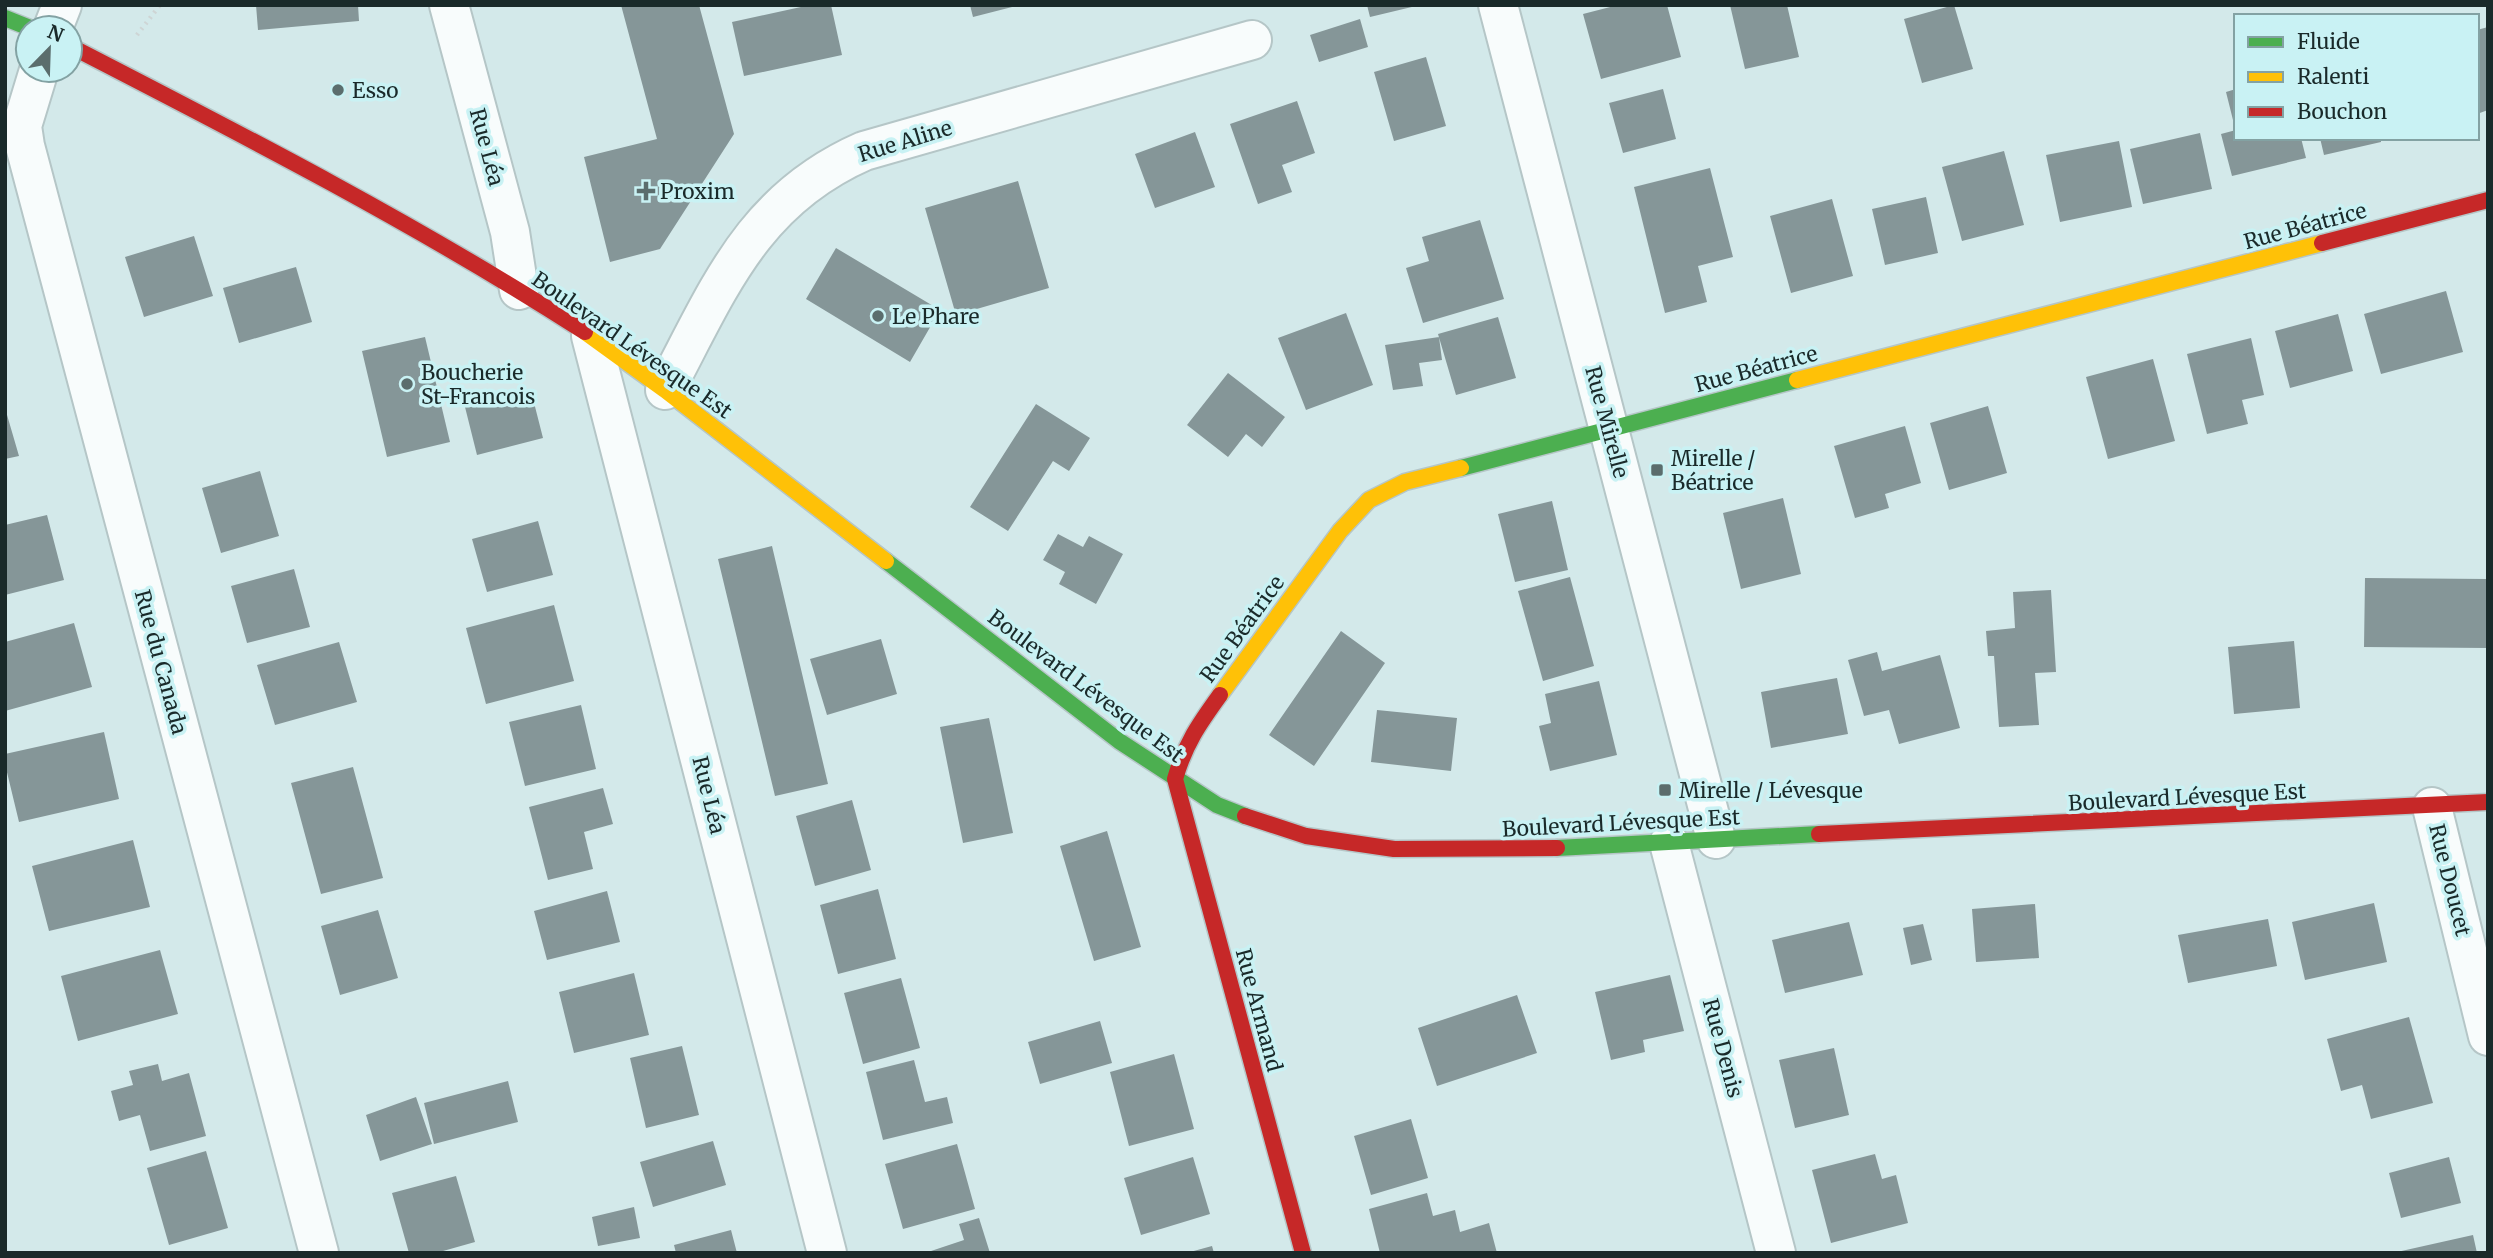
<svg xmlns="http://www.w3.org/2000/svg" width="2493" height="1258" font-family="Merriweather,serif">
<rect width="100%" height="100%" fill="#d3e9ea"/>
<path fill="#859698" d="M256,5H358L359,21L258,30Z
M621,5H699L734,134L660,249L610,262L584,157L657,139Z
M810,5H831L842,55L744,76L732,22Z
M970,5H1016V6L973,17Z
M1367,5H1416V6L1370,17Z
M1618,5H1667L1681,57L1601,79L1583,14Z
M1730,5H1787L1799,57L1745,69Z
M1954,5L1973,69L1922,83L1904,19Z
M1360,19L1368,47L1319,62L1310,35Z
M2488,27V110L2477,114V30Z
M1426,57L1446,126L1394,141L1374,72Z
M1663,89L1676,139L1623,153L1609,103Z
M2236,89V128H2235L2226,92Z
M1297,101L1315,153L1282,165L1292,192L1258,204L1230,124Z
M2236,130V138H2301L2306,158L2232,176L2221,134Z
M1195,132L1215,187L1155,208L1135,154Z
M2200,133L2212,189L2143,204L2130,149Z
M2320,138H2381V142L2324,155Z
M2119,141L2132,207L2060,222L2046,155Z
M2004,151L2024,225L1962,241L1942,167Z
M1710,168L1733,257L1698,266L1707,302L1665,313L1634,187Z
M1018,181L1049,288L956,315L925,208Z
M1926,197L1938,253L1885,265L1872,209Z
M1832,199L1853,276L1791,293L1770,216Z
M1480,220L1504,299L1423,323L1406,268L1429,261L1422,237Z
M194,236L213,296L144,317L125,257Z
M836,248L940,310L910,362L806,299Z
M296,267L312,322L239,343L223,288Z
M2446,291L2463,352L2381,374L2364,314Z
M1346,313L1373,385L1306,410L1278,338Z
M2338,314L2353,371L2290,388L2275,331Z
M1498,317L1516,378L1456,395L1438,334Z
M425,337L450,442L387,457L362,351Z
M1439,337L1442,360L1419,363L1423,386L1393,390L1385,345Z
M2251,338L2264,395L2242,400L2248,424L2207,434L2187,354Z
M2153,359L2175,441L2108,459L2086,377Z
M1228,373L1285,417L1262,447L1246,434L1228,457L1187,425Z
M531,391L543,438L477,455L465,407Z
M1036,404L1090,438L1069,471L1053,461L1008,531L970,507Z
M1988,406L2007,473L1949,490L1930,423Z
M5,408L19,456L5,459Z
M1905,426L1921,483L1885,494L1889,508L1855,518L1834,446Z
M260,471L279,536L221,553L202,488Z
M1783,498L1801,574L1741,589L1723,513Z
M1552,501L1568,570L1515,582L1498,514Z
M47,515L64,580L5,595V525Z
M538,521L553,575L487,592L472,539Z
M1058,534L1083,547L1089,536L1123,554L1096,604L1059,584L1065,572L1043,560Z
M772,546L828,784L775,796L718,559Z
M294,569L310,627L247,643L231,586Z
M1570,577L1594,666L1543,681L1518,591Z
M2365,578L2487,579V648L2364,647Z
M2051,590L2056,672L2035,673L2039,725L1999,727L1994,656H1988L1986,631L2015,628L2013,592Z
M554,605L574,681L486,704L466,628Z
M74,623L92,687L5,711V642Z
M1341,631L1385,663L1314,766L1269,735Z
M881,639L897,694L827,715L810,659Z
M2294,641L2300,708L2234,714L2228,647Z
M339,642L357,702L275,725L257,665Z
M1877,652L1882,671L1940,655L1960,728L1899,744L1889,710L1864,716L1848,660Z
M1837,678L1848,734L1771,748L1761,692Z
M1599,681L1617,755L1550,771L1539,726L1551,723L1545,694Z
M581,705L596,769L525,786L509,722Z
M1377,710L1457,718L1451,771L1371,762Z
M989,718L1013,833L963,843L940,727Z
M104,732L119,799L19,822L5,764V754Z
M353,767L383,878L321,894L291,783Z
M603,788L613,824L584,832L593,869L548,880L529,807Z
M852,800L871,870L815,886L796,816Z
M1107,831L1141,947L1094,961L1060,846Z
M133,840L150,907L49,931L32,866Z
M878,889L896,959L838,974L820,905Z
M607,891L620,942L547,960L534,911Z
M2374,903L2387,962L2305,980L2292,922Z
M2035,904L2039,958L1976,962L1972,909Z
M378,910L398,978L340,995L321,926Z
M2268,919L2277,966L2188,983L2178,935Z
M1849,922L1863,975L1785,993L1772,940Z
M1923,924L1932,960L1911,965L1903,928Z
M160,950L178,1014L78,1041L61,976Z
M634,973L649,1035L574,1053L559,992Z
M1670,975L1684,1031L1643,1040L1645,1052L1611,1060L1595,992Z
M901,978L920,1048L863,1064L844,993Z
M1517,995L1537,1053L1437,1086L1418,1028Z
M2409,1017L2433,1103L2371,1119L2362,1085L2341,1091L2327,1039Z
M1100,1021L1112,1063L1040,1084L1028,1042Z
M682,1046L699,1115L646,1128L630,1058Z
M1834,1048L1849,1115L1795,1128L1779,1060Z
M1174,1054L1194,1129L1129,1146L1110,1072Z
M914,1060L925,1102L947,1097L953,1123L883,1140L866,1072Z
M158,1064L162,1081L189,1073L206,1136L150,1151L140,1115L119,1121L111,1091L133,1085L129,1071Z
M508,1081L518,1122L434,1144L424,1103Z
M416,1097L432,1144L380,1161L366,1115Z
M1411,1119L1428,1178L1371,1195L1354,1136Z
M713,1141L726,1185L653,1207L640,1162Z
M957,1144L975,1209L903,1229L885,1164Z
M206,1151L228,1228L169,1245L147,1168Z
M1875,1154L1882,1179L1896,1175L1908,1223L1831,1243L1812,1170Z
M1193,1157L1210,1214L1141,1235L1124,1178Z
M2449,1157L2461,1203L2401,1218L2389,1173Z
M456,1176L475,1242L436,1253H409L392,1193Z
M1427,1193L1433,1216L1455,1210L1460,1232L1489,1223L1497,1253H1380L1369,1209Z
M634,1207L640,1238L598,1246L592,1217Z
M979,1218L990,1253H925L964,1240L959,1224Z
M731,1230L737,1253H676L674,1245Z
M2473,1235L2477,1253H2397V1252Z
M1212,1246L1214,1253H1190V1252Z"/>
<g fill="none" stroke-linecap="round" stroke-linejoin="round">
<g stroke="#b5c6c7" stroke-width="42">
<path id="street" d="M449,5L510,232L519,290
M1498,5L1716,839
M53,28L62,5
M39,70L22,126L25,146L319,1253
M591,336L827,1253
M665,390C719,289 752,200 864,151L1252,40
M2432,807L2488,1036
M1669,843L1776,1253"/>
</g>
<g stroke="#b5c6c7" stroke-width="19">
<path id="fast" d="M5,18L30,28
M1461,468L1797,380
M886,561L1119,741L1217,805L1245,816
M1557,848L1819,834"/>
</g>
<g stroke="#b5c6c7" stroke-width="19">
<path id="slow" d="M585,332L665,390L886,561
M1797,380L2322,243
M1220,695L1340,531L1369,500L1405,482L1461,468"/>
</g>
<g stroke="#b5c6c7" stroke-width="19">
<path id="jam" d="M70,46C245,136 420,226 585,332
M2322,243L2488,200
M1220,695C1199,724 1185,744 1175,779L1303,1253
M1245,816L1306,836L1394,849L1557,848
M1819,834L2488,802"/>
</g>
<path stroke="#ced5d5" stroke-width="4.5" stroke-dasharray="2 5" stroke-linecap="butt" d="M137,35L160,5"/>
<use href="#street" stroke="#f8fcfc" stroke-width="38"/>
<use href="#fast" stroke="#4caf50" stroke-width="16"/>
<use href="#slow" stroke="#ffc107" stroke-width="16"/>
<use href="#jam" stroke="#c62828" stroke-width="16"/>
</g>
<g fill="#5b6d6d" stroke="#c9f2f4" stroke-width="2.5">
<circle cx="338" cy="90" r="7"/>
<path d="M642.5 180.5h7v7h7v7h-7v7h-7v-7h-7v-7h7z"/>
<circle cx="878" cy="316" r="7"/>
<circle cx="407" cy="384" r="7"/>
<rect x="1650" y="463" width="14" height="14" rx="3.5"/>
<rect x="1658" y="783" width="14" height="14" rx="3.5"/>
</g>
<g text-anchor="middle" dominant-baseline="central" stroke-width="7" stroke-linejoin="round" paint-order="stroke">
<g font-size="21" fill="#1a2a2a" stroke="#c9f2f4" text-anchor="start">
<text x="352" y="90">Esso</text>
<text x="660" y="191">Proxim</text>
<text x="892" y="316">Le Phare</text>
<text x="421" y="372">Boucherie<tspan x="421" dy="24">St-Francois</tspan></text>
<text x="1671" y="458">Mirelle /<tspan x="1671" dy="24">Béatrice</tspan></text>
<text x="1679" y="790">Mirelle / Lévesque</text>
</g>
<g font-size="21" fill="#1a2a2a" stroke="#c9f2f4">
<text transform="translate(905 141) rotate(-17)">Rue Aline</text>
<text transform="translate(487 147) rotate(75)">Rue Léa</text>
<text transform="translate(2305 226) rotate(-15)">Rue Béatrice</text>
<text transform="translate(632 345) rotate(35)">Boulevard Lévesque Est</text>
<text transform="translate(1756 369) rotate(-15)">Rue Béatrice</text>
<text transform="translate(1607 422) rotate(75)">Rue Mirelle</text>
<text transform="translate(1242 629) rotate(-54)">Rue Béatrice</text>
<text transform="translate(161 662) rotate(75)">Rue du Canada</text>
<text transform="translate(1086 686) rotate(37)">Boulevard Lévesque Est</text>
<text transform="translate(709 795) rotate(76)">Rue Léa</text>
<text transform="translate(2187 797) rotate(-3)">Boulevard Lévesque Est</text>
<text transform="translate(1621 823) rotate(-3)">Boulevard Lévesque Est</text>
<text transform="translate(2450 880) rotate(76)">Rue Doucet</text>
<text transform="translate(1259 1010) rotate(75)">Rue Armand</text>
<text transform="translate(1723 1048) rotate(75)">Rue Denis</text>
</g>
</g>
<rect width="2493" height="1258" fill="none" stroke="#1a2a2a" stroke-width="14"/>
<rect x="2234" y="14" width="245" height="126" fill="#c9f2f4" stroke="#83a2a3" stroke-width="2"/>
<rect x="2248" y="37" width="35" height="10" fill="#4caf50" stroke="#83a2a3" stroke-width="2"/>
<text x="2297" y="49" font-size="21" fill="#1a2a2a">Fluide</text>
<rect x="2248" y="72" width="35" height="10" fill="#ffc107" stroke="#83a2a3" stroke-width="2"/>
<text x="2297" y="84" font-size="21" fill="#1a2a2a">Ralenti</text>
<rect x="2248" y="107" width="35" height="10" fill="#c62828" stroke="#83a2a3" stroke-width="2"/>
<text x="2297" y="119" font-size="21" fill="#1a2a2a">Bouchon</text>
<g transform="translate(49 49) rotate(23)"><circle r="33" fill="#c9f2f4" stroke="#83a2a3" stroke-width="2"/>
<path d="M0-5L12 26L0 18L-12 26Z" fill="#5b6d6d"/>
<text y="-10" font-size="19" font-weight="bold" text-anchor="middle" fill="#1a2a2a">N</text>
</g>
</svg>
